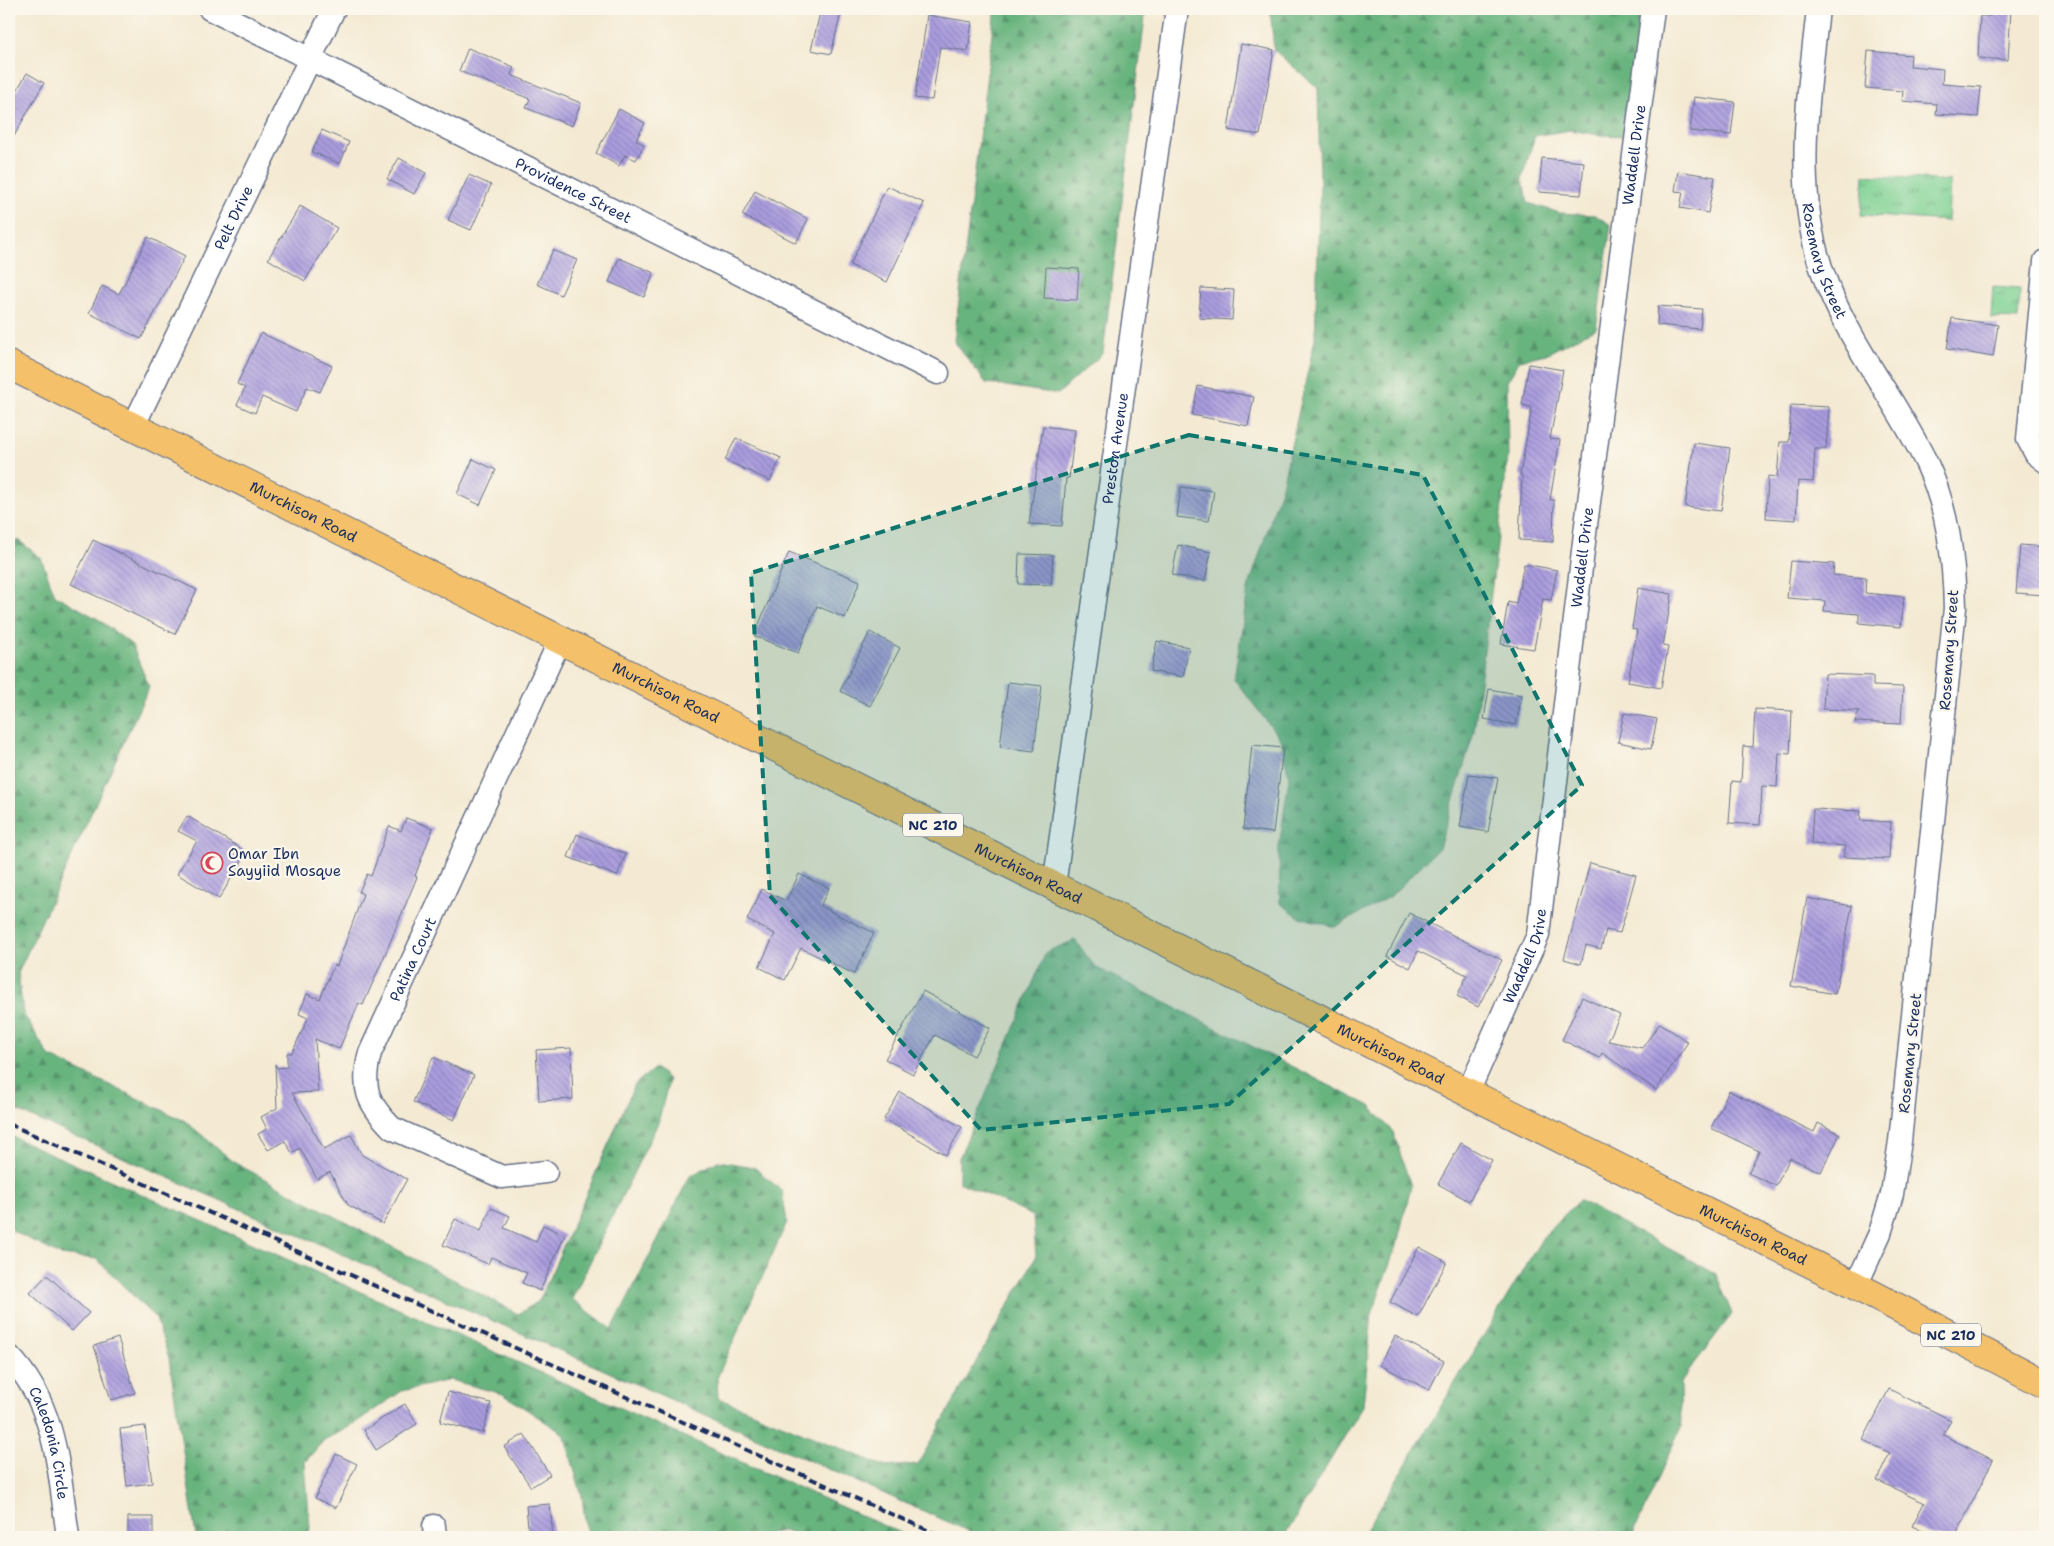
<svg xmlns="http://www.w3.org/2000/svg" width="2054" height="1546" font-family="'Shantell Sans',sans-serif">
<defs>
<pattern id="grass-tufts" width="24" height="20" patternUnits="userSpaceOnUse" patternTransform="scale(1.25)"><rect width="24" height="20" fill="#80d294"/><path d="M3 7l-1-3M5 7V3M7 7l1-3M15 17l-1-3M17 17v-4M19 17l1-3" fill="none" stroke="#68ab7c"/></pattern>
<pattern id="forest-firs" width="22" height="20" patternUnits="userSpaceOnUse" patternTransform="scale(1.25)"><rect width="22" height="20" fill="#68b47e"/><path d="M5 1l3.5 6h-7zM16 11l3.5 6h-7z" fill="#55936a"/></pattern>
<pattern id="building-back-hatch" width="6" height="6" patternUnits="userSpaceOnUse" patternTransform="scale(1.25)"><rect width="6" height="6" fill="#aa9cde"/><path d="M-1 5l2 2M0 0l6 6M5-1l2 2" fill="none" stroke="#8a80b7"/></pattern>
</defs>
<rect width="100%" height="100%" fill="#fbf7ec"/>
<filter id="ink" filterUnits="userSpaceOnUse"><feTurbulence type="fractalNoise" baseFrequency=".02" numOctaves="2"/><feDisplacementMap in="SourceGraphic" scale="10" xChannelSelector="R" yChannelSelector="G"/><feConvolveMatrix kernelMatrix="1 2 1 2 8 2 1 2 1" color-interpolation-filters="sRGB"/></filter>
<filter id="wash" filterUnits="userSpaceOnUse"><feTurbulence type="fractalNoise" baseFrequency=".0096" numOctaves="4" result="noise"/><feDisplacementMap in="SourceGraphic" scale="20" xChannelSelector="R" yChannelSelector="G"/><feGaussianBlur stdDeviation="1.12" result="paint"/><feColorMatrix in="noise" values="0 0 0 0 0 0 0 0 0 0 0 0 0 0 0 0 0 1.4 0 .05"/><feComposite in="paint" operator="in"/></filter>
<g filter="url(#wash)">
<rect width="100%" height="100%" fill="#f4ead3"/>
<path fill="url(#grass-tufts)" stroke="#4e8079" d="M1864,175L1950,181L1948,221L1861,215Z
M1993,287L2020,289L2018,319L1991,318Z"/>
<path fill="url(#forest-firs)" stroke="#42726e" d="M995,9H1146L1103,353L1058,394L986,383L954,341Z
M1270,9H1640L1625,136L1600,135L1570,130L1535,136L1522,178L1528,203L1560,213L1595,215L1611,225L1596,328L1546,354L1520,360L1507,382L1508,457L1474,732L1439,848L1391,896L1335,927L1299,917L1280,903L1279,847L1289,778L1281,740L1234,679L1248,589L1282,486L1315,339L1320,185L1318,88L1274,50Z
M18,540L41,558L55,595L98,619L132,645L149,687L18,973L23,1013L49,1056L185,1121L235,1163L518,1314L539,1301L635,1084L655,1068L669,1080L658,1123L572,1299L612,1329L690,1176L718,1161L754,1167L782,1191L787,1222L717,1378L718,1398L886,1467L918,1464L1036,1257L1033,1216L959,1182V1158L1046,952L1075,940L1095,967L1370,1106L1393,1132L1411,1186L1398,1240L1372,1314L1363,1406L1284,1537H982L9,1107V546Z
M9,1135L909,1537H804L783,1531L749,1537H587L582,1496L564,1434L503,1394L450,1380L402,1391L349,1427L324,1440L305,1462L310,1528L308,1537H196L169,1358L156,1319L97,1259L60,1255L13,1231L9,1224Z
M1579,1200L1716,1274L1732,1314L1680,1383L1681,1427L1632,1537H1362L1543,1237Z"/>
<g id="blocks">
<path fill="url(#building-back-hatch)" d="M821,9H842L831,54L811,50Z
M1990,9H2011L2008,60L1978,58L1980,16H1990Z
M927,15L972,22L968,51L940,47L932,100L915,98Z
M1241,44L1274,50L1260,135L1228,130Z
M468,48L514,67L511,75L581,103L572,126L526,108L530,99L459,71Z
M1868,51L1911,55L1910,66L1943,69L1942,84L1981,87L1978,117L1936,114L1937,104L1902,101L1903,91L1865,88Z
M27,73L44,83L9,145V94L13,97Z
M1694,97L1735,102L1731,135L1690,131Z
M619,109L645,123L636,140L644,145L636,160L625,155L619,166L596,153Z
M322,130L349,142L340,164L312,152Z
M399,158L426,173L414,194L387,179Z
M1542,158L1584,162L1581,195L1539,192Z
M1678,171L1715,177L1708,213L1680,208L1683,192L1675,191Z
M469,175L491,185L471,230L448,220Z
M887,186L924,203L887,282L850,265Z
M755,191L808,219L796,243L742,215Z
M300,206L337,228L305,281L268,259Z
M148,237L185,256L141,339L89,313L102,286L119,294Z
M553,250L577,260L561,295L537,284Z
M619,258L654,273L644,297L609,282Z
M1046,267L1079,269L1077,300L1044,298Z
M1201,288L1234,290L1232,320L1199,318Z
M1658,306L1702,309L1700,329L1657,325Z
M1952,318L1998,325L1993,357L1947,349Z
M261,333L332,366L320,392L307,387L296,412L262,397L255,413L237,405L245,388L237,384Z
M1529,364L1563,370L1550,439L1560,440L1550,500H1554L1553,542L1519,540L1522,476L1520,475L1532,407L1522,405Z
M1198,386L1254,397L1248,426L1192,415Z
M1791,405L1829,407L1826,449H1815L1813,482L1798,481L1796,520L1766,518L1768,476L1777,477L1780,442H1789Z
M1043,426L1075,430L1069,478H1066L1062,526L1029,524Z
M736,438L781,458L770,481L725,460Z
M1694,443L1730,448L1721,511L1685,507Z
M473,459L496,470L480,505L457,494Z
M1181,487L1214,491L1209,521L1177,517Z
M93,540L197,590L175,634L71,584Z
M1178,545L1211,552L1205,581L1172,575Z
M2020,545L2045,547V595L2016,593Z
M789,552L860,581L845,618L817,606L798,653L754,636Z
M1019,554L1053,555L1051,585L1018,584Z
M1791,561L1834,564L1833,575L1866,578L1865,593L1904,597L1901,627L1859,623V614L1824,611L1825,601L1787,598Z
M1524,564L1557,570L1551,600L1543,599L1534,649L1501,644L1508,602L1516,604Z
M1638,588L1672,594L1663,646L1668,647L1661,688L1628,682L1637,630L1632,629Z
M870,632L900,648L870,706L840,691Z
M1157,641L1189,647L1183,677L1151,671Z
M1825,674L1873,676V686L1903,687L1901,724L1855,722L1859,711L1823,709Z
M1008,682L1042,686L1034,751L1000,747Z
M1489,689L1522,695L1516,725L1484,719Z
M1755,709L1792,711L1790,754L1779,753L1777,787L1762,786L1760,825L1729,823L1732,781L1741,782L1743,746L1753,747Z
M1624,713L1657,719L1651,749L1618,742Z
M1252,745L1283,748L1273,833L1243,829Z
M1469,774L1498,778L1488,832L1460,827Z
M1813,809L1861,811L1860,820L1891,822L1889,859L1843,857L1846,846L1811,844Z
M187,816L247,852L219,899L177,874L197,841L178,831Z
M406,818L433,828L415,876L417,877L384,957L363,1005L359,1003L339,1049L315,1039L318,1092L292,1093L324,1149L351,1135L362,1155L407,1179L383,1224L348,1205L330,1172L317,1179L300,1148L292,1153L285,1141L268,1150L258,1134L267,1129L261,1117L277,1108L275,1064L277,1068L287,1067V1053H292L308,1018L299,1014L307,994L320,999L334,965L337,966L363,894L359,892L367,874L371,876L389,826L401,831Z
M577,834L626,854L617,876L568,857Z
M1590,863L1636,875L1620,933L1606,930L1601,949L1586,945L1581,964L1564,959Z
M799,874L829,888L820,906L874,933L854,974L801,948L785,980L759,967L775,934L747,920L762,889L786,901Z
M1807,898L1852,906L1835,994L1791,986Z
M1409,913L1502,960L1478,1007L1457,996L1467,975L1418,951L1410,968L1387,956Z
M923,991L990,1028L974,1056L935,1035L913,1074L885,1059Z
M1582,997L1620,1015L1608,1041L1642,1048L1660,1023L1688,1042L1656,1090L1602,1053L1600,1058L1562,1040Z
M571,1048L573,1099L539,1101L536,1050Z
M433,1057L474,1075L454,1120L413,1102Z
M1729,1091L1814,1132L1818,1123L1840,1134L1821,1172L1790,1158L1776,1186L1748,1173L1759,1151L1711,1128Z
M900,1092L962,1127L946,1155L884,1119Z
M1461,1143L1492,1160L1469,1201L1438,1184Z
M491,1208L510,1216L504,1228L536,1242L543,1225L565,1235L540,1291L522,1283L527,1273L491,1257L488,1264L443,1245L455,1219L481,1231Z
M1419,1247L1447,1262L1418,1317L1390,1302Z
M47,1275L89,1313L72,1331L30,1293Z
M1395,1336L1444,1361L1429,1390L1380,1365Z
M118,1338L135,1393L111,1400L94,1346Z
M1889,1389L1951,1420L1943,1435L1993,1460L1955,1537H1935L1912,1526L1924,1503L1877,1480L1890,1453L1863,1440Z
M448,1392L491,1403L483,1433L440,1422Z
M405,1404L417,1424L376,1450L364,1430Z
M145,1426L152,1483L127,1486L120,1429Z
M524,1434L550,1475L531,1487L504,1447Z
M336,1454L357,1464L336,1508L315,1498Z
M550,1504L553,1537H529L526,1506Z
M128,1517H153V1537H128Z"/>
</g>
</g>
<g filter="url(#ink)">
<use href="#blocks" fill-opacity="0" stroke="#677087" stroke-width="1"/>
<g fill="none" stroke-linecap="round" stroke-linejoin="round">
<g stroke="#677087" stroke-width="25">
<g id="minor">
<path id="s1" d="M210,9L938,373"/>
<path id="s2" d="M1818,9C1808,102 1791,200 1829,289C1855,351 1898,404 1927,464C1948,510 1954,558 1955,608L1900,1141L1892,1194L1880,1233L1856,1286"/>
<path d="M2045,261L2028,439L2036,454L2045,461"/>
<path id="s3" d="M133,427L334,9"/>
<path id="s4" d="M1054,886L1177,9"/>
<path id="s5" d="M1468,1092L1538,935L1586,525L1653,9"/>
<path id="s6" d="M546,1172L502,1177L392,1128C367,1103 361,1087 370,1053L560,640"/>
<path id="s7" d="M9,1356C57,1405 59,1473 68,1537"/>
<path d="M434,1526L435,1537"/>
</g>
</g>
<g stroke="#677087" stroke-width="30">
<g id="major">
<path id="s8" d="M9,365L1856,1286L2045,1384"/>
</g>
</g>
<use href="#minor" stroke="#fff" stroke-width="22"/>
<use href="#major" stroke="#f4c16b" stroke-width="28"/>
<path stroke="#1b2f5e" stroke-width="4" stroke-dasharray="8 4" stroke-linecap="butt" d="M9,1124L943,1537"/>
</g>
</g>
<path fill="#0f766e" fill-opacity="0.2" stroke="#0f766e" stroke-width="4" stroke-dasharray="10 6" stroke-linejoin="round" d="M1189,435L1423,475L1582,785L1229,1104L981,1130L770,896L751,573Z"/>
<defs>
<g id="mosque-ring" transform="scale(1.125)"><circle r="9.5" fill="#fbf7ec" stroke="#d1495b" stroke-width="1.5"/><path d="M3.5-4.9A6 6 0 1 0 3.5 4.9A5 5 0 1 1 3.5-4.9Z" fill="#d1495b"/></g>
</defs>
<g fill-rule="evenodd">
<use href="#mosque-ring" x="212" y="863"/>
</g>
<g text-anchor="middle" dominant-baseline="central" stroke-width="4.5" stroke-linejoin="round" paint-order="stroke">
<g fill="#fbf7ec" stroke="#5e6b89" stroke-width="1">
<rect x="903" y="813.5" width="60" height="23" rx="4"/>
<rect x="1921" y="1323.5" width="60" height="23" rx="4"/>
</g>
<g font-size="14" font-weight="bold" fill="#1b2f5e">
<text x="933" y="825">NC 210</text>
<text x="1951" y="1335">NC 210</text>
</g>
<g font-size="15" fill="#1b2f5e" stroke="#fbf7ec">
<text stroke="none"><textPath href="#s5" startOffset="958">Waddell Drive</textPath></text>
<text stroke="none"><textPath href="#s1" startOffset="406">Providence Street</textPath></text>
<text stroke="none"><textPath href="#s3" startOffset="232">Pelt Drive</textPath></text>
<text stroke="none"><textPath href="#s2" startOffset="255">Rosemary Street</textPath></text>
<text stroke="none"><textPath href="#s4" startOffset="442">Preston Avenue</textPath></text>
<text stroke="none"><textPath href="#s8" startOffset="329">Murchison Road</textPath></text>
<text stroke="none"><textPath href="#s5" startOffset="552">Waddell Drive</textPath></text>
<text transform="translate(1949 650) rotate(-86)">Rosemary Street</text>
<text stroke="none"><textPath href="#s8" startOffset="734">Murchison Road</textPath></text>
<text stroke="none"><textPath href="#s8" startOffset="1139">Murchison Road</textPath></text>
<text stroke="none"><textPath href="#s5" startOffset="148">Waddell Drive</textPath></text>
<text stroke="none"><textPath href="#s6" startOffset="351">Patina Court</textPath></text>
<text transform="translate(1910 1053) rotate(-84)">Rosemary Street</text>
<text stroke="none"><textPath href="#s8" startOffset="1544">Murchison Road</textPath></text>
<text stroke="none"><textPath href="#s8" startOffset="1949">Murchison Road</textPath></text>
<text stroke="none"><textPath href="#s7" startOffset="98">Caledonia Circle</textPath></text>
</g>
<g font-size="15" fill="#1b2f5e" stroke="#fbf7ec" text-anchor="start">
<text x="228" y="854">Omar Ibn<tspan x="228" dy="17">Sayyiid Mosque</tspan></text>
</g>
</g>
<rect width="2054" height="1546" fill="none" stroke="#fbf7ec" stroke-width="30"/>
</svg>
